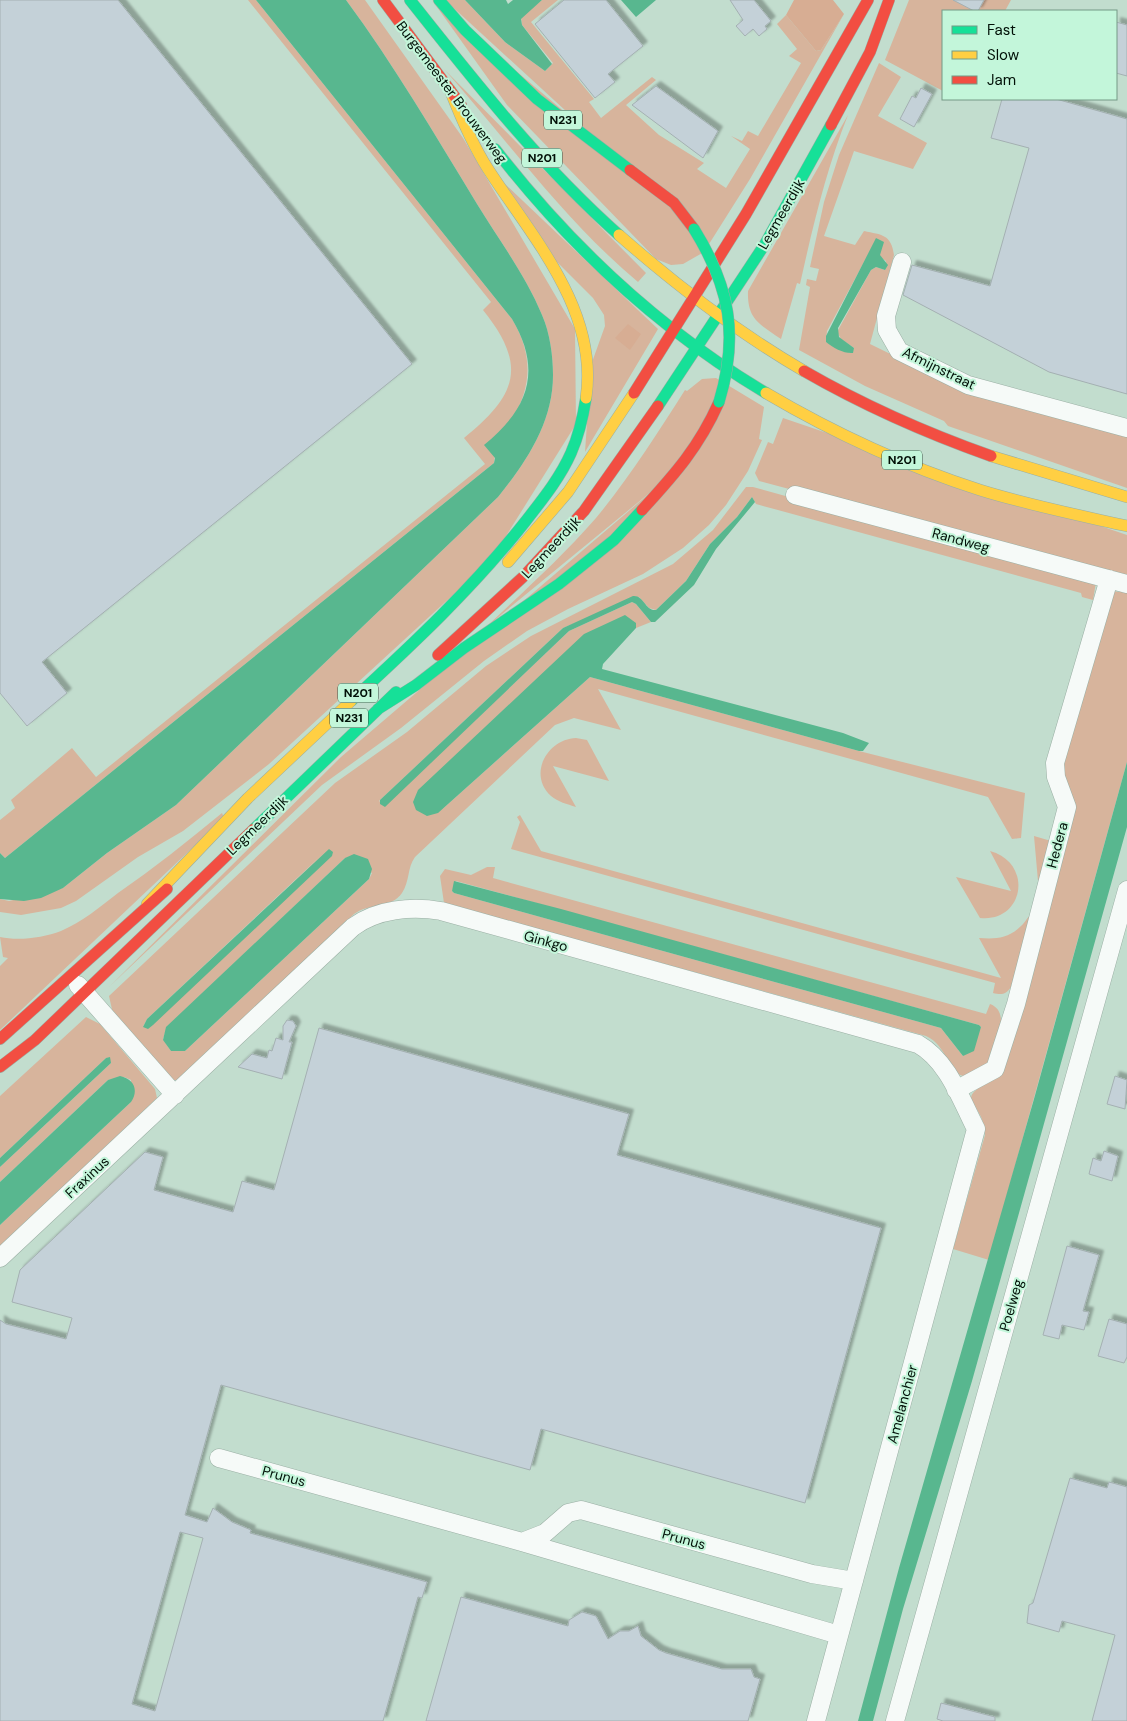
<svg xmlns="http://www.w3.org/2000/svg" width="1127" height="1721" font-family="'DM Sans',sans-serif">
<defs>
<filter id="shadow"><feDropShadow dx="4.5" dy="-4.5" stdDeviation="1" flood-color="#0004"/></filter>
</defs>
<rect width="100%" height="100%" fill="#c2ddce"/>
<path fill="#d7b49c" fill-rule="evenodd" d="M248,0H256L512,319C532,352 533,384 513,418C510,422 506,425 503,429C497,437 495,454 494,463L5,858L0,853V820L15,808L11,800L72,748L96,777L485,464L464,438C517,395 528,366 483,310L491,302Z
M346,0H365L463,138L575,329L576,424L491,560L269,764L183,831L138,857L76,901L61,908L21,915L0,912V899L9,901L63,888L107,853L176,805L498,497C527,461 553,422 553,375C553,356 550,333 542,315C526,276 499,240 477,204C435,135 394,65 346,0Z
M432,0L592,135L445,0H465L505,42L545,71L553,63L522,25L521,17L542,0H558L531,22L594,99L589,102L601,118L652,77L656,80L626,105L659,135L704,163L697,169L726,188L750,149L731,136L742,141L748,131L758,136L801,63L789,56L797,49L777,24L786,15L816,51L821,50L844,14L750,179L704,252L683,264L671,265L656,259L507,105Z
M909,0H1011L1005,11H943V91L885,60Z
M879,63L901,77L878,116L927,143L913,169L854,151L824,236L855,245L864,231C882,235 891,234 894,255L870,344L917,367L1127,434V488L948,426L944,421L865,386L799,350L810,287L806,285L807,279L816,281L819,269L810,267L824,202L839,155ZM877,238L880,257L886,261L885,270L876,267L871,270L837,332L841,339L854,348L850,353L826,342L827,331Z
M444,69L646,273L638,282C564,220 508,141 444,69Z
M848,115C826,170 813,226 800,284L797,283L781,339C760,324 747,320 748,291Z
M505,184L658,329L585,452L591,365L605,326L604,315L593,298L549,254Z
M716,378L764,407L759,439L762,440L748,471L726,505L709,525L683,548L643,574L568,609L527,631L484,661L401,728L322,785L109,987L341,757L658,486L485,628C523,592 562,557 596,518C629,478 657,434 685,390L687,391L702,379Z
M783,418L1127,535V579L759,481L755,473L768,442L773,444Z
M746,487H753L1096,582L1093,600L1082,597L1081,593L756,504L752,497L737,517L710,544L686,581L656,610L649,608L639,597L563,628L379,801L385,806L569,631L632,602L636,604L651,622L636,628V623L438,813L590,677L859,751L1025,793L1021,838L1012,839L988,797L598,689L621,730L574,718L555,725L415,857C407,868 410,881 402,893C391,909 369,903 354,914L178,1080H171L113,1014L109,996L335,783L407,732L486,666L531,636L673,564L713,530ZM327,850L143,1027L147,1019ZM345,858L372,873L369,879L185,1051H171L163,1039L167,1027Z
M1120,589L1127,591V762L989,1260L953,1249L985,1135C984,1097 947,1104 998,1076L1074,800L1064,776L1063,765L1113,591L1119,592Z
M576,738L587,740L609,781L553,766L576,807C567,804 558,802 551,796C527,774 548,739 576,738Z
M222,813L224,818L0,1030V966L8,958L3,957L0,937C18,941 43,938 61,931C82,922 100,907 118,893C154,868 188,841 222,813Z
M520,815L541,851L1001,978L979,938C995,939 1008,939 1021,926C1025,923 1027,917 1031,915L1011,987C1006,995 1001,995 993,993L995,983L511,849L520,822L517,817Z
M1034,836L1051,841L1041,878L1038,881Z
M990,851C1034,863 1024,923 980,918L956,877L1011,891Z
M487,867H495L493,878L986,1014L990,1004C1012,1012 995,1045 990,1061L967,1076C949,1078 948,1045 926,1036L444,903L440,876L445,869L471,875ZM456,881L979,1025L981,1027L963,1056L941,1028L454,893L452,891Z
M86,1017L100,1024L155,1089L157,1098L0,1247V1225L131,1102V1080L124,1077L108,1080L0,1182V1167L111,1063L106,1058L0,1158V1096Z"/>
<path fill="#d7ad93" d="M794,0H833L844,14L821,50L816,51L786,15Z
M628,324L641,334L630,350L615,338Z"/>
<path fill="#58b78f" d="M256,0H346C394,65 435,135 477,204C499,240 526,276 542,315C550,333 553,356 553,375C553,422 527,461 498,497L176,805L107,853L63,888L41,898L24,901L0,899V853L5,858L494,463L495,458L484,445C528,409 543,371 512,319Z
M465,0H506L508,4L513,0H542L521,19L522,25L552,64L545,71L505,42Z
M621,0H656L636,17Z
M876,238L884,242L880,255L888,265L885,270L876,267L871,270L838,328L839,337L854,348L853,353C845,354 833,348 826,342V336Z
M752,497L755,502L716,549L694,585L655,622H651L636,604L632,602L569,631L385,807L380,804V800L563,628L633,596C644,595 645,611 656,610L686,581L710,544L737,517Z
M625,615L636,623V628L603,664L602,669L843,733L869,743L863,751H859L590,677L438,813L427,816L416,810L413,802L418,790L584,634Z
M1127,762V827L972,1381L903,1609L873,1721H858L899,1568L1034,1099Z
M329,849L333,852L332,856L153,1025L148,1029L143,1027L147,1019Z
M354,854L368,859L372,869L369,879L185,1051H171L163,1040L166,1027L345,858Z
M454,881L561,909L979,1025L981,1027L974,1051L963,1056L941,1028L454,893L452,891Z
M110,1057L111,1063L0,1167V1158L106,1058Z
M120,1076C134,1079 139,1090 131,1102L0,1225V1182L108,1080Z"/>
<path fill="#c4d1d8" stroke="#a4b0b2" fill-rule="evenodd" filter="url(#shadow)" d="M0,0H118L412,364L42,662L67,693L27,726L0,693Z
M564,0H606L643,46L608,74L615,82L595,98L535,24Z
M730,0H754L771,21L765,26L767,29L759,36L753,29L745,36L736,26L743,20Z
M953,0H984L978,11H974Z
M1116,22L1127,25V76L1116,73Z
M656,86L718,131L703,158L632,105Z
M921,88L932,94L914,127L900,119L912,96L916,98Z
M1002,99H1056L1127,119V394L1049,372L903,295L912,265L990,286L1029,148L991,138Z
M287,1020L293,1021L296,1026L289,1042H292L282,1079L238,1067L252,1054L267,1058L269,1050L272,1051L276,1038L283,1040V1026Z
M319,1028L629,1114L617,1155L881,1228L805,1503L541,1429L530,1470L221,1385L185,1515L207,1522L213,1508L232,1522L251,1530L250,1533L427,1582L422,1598L418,1597L383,1721H0V1320L6,1324L66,1339L72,1318L12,1302L20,1270L145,1152L163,1157L154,1190L233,1212L242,1181L274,1190ZM180,1532L203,1538L155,1711L132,1704Z
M1115,1076L1127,1080L1125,1109L1107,1104Z
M1104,1151L1118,1156L1112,1181L1089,1174L1093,1158L1101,1161Z
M1067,1246L1099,1255L1083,1311L1089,1312L1084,1330L1062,1325L1059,1339L1043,1335Z
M1109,1319L1127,1324V1357L1124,1363L1098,1356Z
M1070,1478L1107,1488L1109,1482L1127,1487V1721H1092L1115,1635L1062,1621L1059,1632L1027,1623L1029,1605L1033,1603Z
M461,1597L568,1626L569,1620L582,1612L596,1616L608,1639L620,1631H629L638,1626L641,1636L659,1650L666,1653L722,1669H751L754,1677L760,1679L748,1721H426Z
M941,1703L995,1717V1721H943L937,1719Z"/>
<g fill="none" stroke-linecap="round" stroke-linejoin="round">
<g stroke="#9aafa4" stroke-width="19">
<path id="street" d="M902,262L886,316L887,330L899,351L968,385L1127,428
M795,495L1127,584
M78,985L175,1095
M956,1090L995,1069L1016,1004L1067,807L1056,777L1055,763L1109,579
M0,1258L353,927C377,909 412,906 441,911L918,1044C948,1061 961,1100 976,1129L816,1721
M219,1458L522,1542L839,1635
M522,1542L545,1533L568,1513L581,1510L812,1574L854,1581
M895,1721L1127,890"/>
</g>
<g stroke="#9aafa4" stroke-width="12">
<path id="fast" d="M410,0C475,82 540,165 619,235
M439,0L465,30L537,99L630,170
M495,149C571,247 660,330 766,393
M658,406L765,244L831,125
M351,701C412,645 473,588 525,522C542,500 560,478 571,453C579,435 583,417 586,398
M378,709L416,685L464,648L559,584L614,540L642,510
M254,829L396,692"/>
</g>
<g stroke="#9aafa4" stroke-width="12">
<path id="slow" d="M450,90C461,118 472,144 488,169C532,237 599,310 586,398
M619,235C677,286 737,332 804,371
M766,393C834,433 905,466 980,490C1028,505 1078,515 1127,526
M991,456L1127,497
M508,562L568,492L634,393
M147,904L248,798L351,701"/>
</g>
<g stroke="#9aafa4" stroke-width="12">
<path id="jam" d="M383,0L461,105
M831,125L870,52L889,0
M630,170L674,203L694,229
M804,371C863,405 926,433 991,456
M634,393L746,214L868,0
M642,510C675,474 699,447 719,402
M438,655L523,577L584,511L658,406
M0,1039L167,889
M0,1067L35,1040L254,829"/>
</g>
<use href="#street" stroke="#f6faf8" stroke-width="18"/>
<use href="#fast" stroke="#16e098" stroke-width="11"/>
<use href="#slow" stroke="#ffcf43" stroke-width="11"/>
<use href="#jam" stroke="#f24e42" stroke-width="11"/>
<g stroke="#9aafa4" stroke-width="12" stroke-linecap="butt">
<path id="fast-bridge" d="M694,229C730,287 739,336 719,402"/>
</g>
<use href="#fast-bridge" stroke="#16e098" stroke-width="11"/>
</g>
<g text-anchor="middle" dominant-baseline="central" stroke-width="4" stroke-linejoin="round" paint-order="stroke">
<g fill="#c3f6da" stroke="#3b5546" stroke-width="1">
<rect x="544" y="110.5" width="38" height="19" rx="4"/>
<rect x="522" y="148.5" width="40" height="19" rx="4"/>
<rect x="882" y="450.5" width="40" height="19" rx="4"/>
<rect x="338" y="683.5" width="40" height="19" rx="4"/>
<rect x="330" y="708.5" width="38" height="19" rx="4"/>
</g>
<g font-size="12" font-weight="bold" fill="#011007">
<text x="563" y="120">N231</text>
<text x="542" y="158">N201</text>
<text x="902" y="460">N201</text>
<text x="358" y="693">N201</text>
<text x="349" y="718">N231</text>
</g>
<g font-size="14" fill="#011007" stroke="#c3f6da">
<text transform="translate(452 92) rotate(53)">Burgemeester Brouwerweg</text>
<text transform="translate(781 214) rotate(-60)">Legmeerdijk</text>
<text transform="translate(939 368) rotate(26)">Afmijnstraat</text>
<text transform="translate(961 540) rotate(15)">Randweg</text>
<text transform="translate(551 547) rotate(-47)">Legmeerdijk</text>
<text transform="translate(257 825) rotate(-44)">Legmeerdijk</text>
<text transform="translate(1057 845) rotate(-75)">Hedera</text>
<text transform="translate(546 941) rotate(15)">Ginkgo</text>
<text transform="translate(87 1177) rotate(-43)">Fraxinus</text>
<text transform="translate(1011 1305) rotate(-74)">Poelweg</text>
<text transform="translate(902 1404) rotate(-75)">Amelanchier</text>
<text transform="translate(284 1476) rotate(15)">Prunus</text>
<text transform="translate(684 1539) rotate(15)">Prunus</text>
</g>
</g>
<rect x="942" y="10" width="175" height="90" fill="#c3f6da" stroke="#759a86"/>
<rect x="952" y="26" width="25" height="8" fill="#16e098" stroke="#759a86"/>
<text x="987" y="35" font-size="15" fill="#011007">Fast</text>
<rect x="952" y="51" width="25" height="8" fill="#ffcf43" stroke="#759a86"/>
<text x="987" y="60" font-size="15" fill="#011007">Slow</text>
<rect x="952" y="76" width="25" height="8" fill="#f24e42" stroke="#759a86"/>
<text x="987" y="85" font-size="15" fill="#011007">Jam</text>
</svg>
